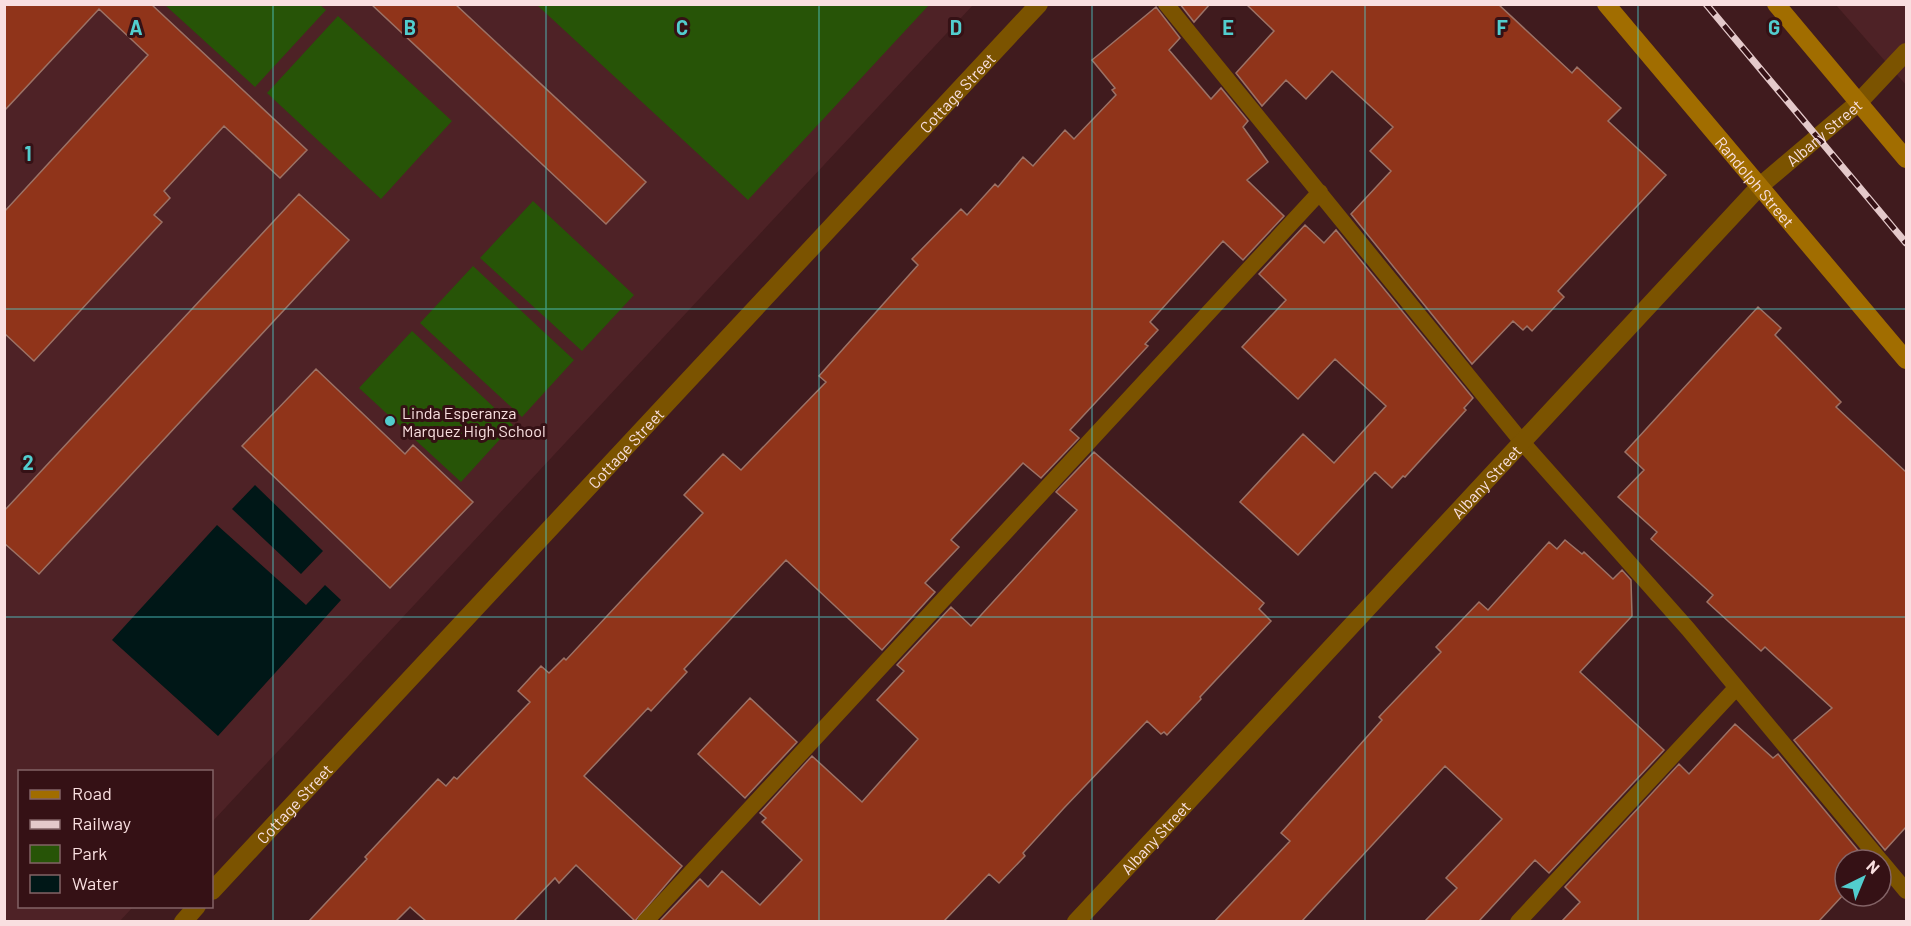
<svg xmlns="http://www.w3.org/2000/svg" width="1911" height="926" font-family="Barlow,sans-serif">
<rect width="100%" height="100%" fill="#401b1e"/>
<path fill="#4e2226" d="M4,5H973L212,822V772H20V906L133,907L119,922L5,921Z
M1836,5H1906V85Z"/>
<path fill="#275407" d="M320,5L326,10L255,87L165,5Z
M537,5H929L748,200Z
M338,16L452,121L381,199L267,93Z
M533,201L634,295L582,351L480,258Z
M473,266L574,360L522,417L420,323Z
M412,331L513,425L461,482L359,388Z"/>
<path fill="#001717" d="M255,485L323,551L301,574L232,509Z
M217,525L306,605L325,585L341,600L218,736L112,640Z"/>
<path fill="#90341a" stroke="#9c7266" stroke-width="1.5" d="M4,4H151L307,150L280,178L224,126L164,191L170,198L154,215L162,222L34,361L4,333V212L148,55L99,9L4,111Z
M371,4H455L646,182L606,224Z
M1180,4H1210L1194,22Z
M1246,4H1498L1572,73L1577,67L1621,108L1608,121L1666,175L1558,291L1564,297L1532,331L1527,326L1523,330L1513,321L1472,364L1351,214L1391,171L1370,151L1393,127L1332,71L1306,99L1286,80L1262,106L1236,73L1274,31Z
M1156,7L1180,38L1169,50L1211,99L1221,88L1248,121L1243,127L1268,162L1247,180L1284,216L1243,260L1223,241L1150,322L1158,330L1145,344L1148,346L1070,430L1079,438L1041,478L1023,463L951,540L959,547L925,583L935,592L882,650L786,560L684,669L687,672L651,711L648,708L584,776L682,866L635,921L576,865L559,883L555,878L514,921H426L410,907L396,921H309L367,859L365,857L438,779L446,786L454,777L457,779L530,702L518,691L541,666L549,673L564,658L566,660L703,513L684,495L723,454L741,470L826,382L819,376L918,265L912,259L961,209L967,215L995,184L998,187L1023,157L1033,166L1065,130L1074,139L1116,95L1112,90L1115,88L1092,60Z
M299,194L349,240L39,574L4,543V511Z
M1305,225L1324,243L1336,230L1473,398L1464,408L1466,410L1405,477L1403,476L1392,488L1375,472L1298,555L1240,502L1303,434L1334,463L1386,406L1335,359L1298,399L1242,347L1286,300L1259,274Z
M1758,307L1781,328L1775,335L1841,402L1836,407L1906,472V827L1885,850L1794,740L1832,708L1765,647L1761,651L1707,602L1713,595L1651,539L1657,532L1618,497L1644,470L1625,452Z
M316,369L405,454L413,445L473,502L390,588L242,446Z
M1094,452L1264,603L1259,609L1271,621L1200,697L1201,699L1167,735L1164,732L1161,734L1147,721L1064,808L1023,853L1025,856L999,883L989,874L944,921H660L698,881L700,879L708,887L722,871L760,905L802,860L762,822L766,818L760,813L812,756L862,802L918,739L877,700L904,671L897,665L951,607L971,626L1077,510L1056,492Z
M1565,540L1582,554L1584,552L1613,579L1622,570L1631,580L1632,616L1580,672L1664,750L1549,873L1535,860L1479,921H1425L1457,888L1446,878L1502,819L1445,766L1302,921H1215L1290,841L1281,833L1382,720L1379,717L1441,652L1436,647L1479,602L1488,610L1549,542L1557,549Z
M750,698L797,742L745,798L698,754Z
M1735,724L1773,758L1778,754L1866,860H1845V893L1819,921H1562L1580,902L1565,887L1679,764L1689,774Z"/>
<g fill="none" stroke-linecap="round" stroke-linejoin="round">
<path stroke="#7b5300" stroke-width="16" d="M1166,4L1522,442L1688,629L1880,860
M1881,861L1906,891
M645,922L1320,192
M1518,922L1736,688"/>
<g stroke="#7b5300" stroke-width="18">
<path id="s1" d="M212,891L1039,4"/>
<path d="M183,922L197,906"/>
<path id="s2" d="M1076,922L1760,186L1859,102L1906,52"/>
</g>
<g stroke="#a16d00" stroke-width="18">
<path id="s3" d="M1606,4L1906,360"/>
<path d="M1776,4L1906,159"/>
</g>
<g stroke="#e4c9ca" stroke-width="7">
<path id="rail" d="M1706,4L1906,243"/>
</g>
<use href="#rail" stroke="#351115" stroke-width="4.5" stroke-dasharray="14" stroke-linecap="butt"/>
</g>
<path fill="none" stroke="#52cdce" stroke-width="1.5" stroke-opacity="0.55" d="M273,4V922M546,4V922M819,4V922M1092,4V922M1365,4V922M1638,4V922M4,309H1906M4,617H1906"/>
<circle fill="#52cdce" stroke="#351115" stroke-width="2" cx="390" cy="421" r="6"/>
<g text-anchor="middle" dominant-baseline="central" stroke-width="6" stroke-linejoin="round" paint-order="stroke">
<g font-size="16" fill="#f9dfe0" stroke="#351115">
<text stroke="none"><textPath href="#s1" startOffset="1092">Cottage Street</textPath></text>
<text stroke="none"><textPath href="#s2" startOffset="1088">Albany Street</textPath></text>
<text stroke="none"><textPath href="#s3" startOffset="232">Randolph Street</textPath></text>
<text stroke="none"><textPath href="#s1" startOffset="606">Cottage Street</textPath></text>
<text stroke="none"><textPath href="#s2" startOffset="602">Albany Street</textPath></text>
<text stroke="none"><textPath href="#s1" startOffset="120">Cottage Street</textPath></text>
<text stroke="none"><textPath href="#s2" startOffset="116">Albany Street</textPath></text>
</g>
<g font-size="16" fill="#f9dfe0" stroke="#351115" text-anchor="start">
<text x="402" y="412">Linda Esperanza<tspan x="402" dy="18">Marquez High School</tspan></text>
</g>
</g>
<g font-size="20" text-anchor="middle" font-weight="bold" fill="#52cdce" stroke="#351115" stroke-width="6" stroke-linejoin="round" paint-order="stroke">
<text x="136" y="35">A</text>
<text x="410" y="35">B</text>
<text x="682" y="35">C</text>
<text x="956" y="35">D</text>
<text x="1228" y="35">E</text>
<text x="1502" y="35">F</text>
<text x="1774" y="35">G</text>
<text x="28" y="161">1</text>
<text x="28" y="470">2</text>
</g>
<rect width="1911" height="926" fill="none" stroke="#f9dfe0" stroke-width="12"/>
<rect x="18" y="770" width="195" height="138" fill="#351115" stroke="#836366" stroke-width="1.5"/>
<rect x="30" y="790" width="30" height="9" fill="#a16d00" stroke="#836366" stroke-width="1.5"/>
<text x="72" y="800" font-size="18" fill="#f9dfe0">Road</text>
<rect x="30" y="820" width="30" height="9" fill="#e4c9ca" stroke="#836366" stroke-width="1.5"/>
<text x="72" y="830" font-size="18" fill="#f9dfe0">Railway</text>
<rect x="30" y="845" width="30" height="18" fill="#275407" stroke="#836366" stroke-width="1.5"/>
<text x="72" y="860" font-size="18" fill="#f9dfe0">Park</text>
<rect x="30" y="875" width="30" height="18" fill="#001717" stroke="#836366" stroke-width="1.5"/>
<text x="72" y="890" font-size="18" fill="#f9dfe0">Water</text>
<g transform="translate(1863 878) rotate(43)"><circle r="28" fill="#351115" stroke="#836366" stroke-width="1.5"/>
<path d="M0-4.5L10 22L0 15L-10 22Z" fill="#52cdce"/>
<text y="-9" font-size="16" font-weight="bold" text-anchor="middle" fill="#f9dfe0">N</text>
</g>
</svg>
